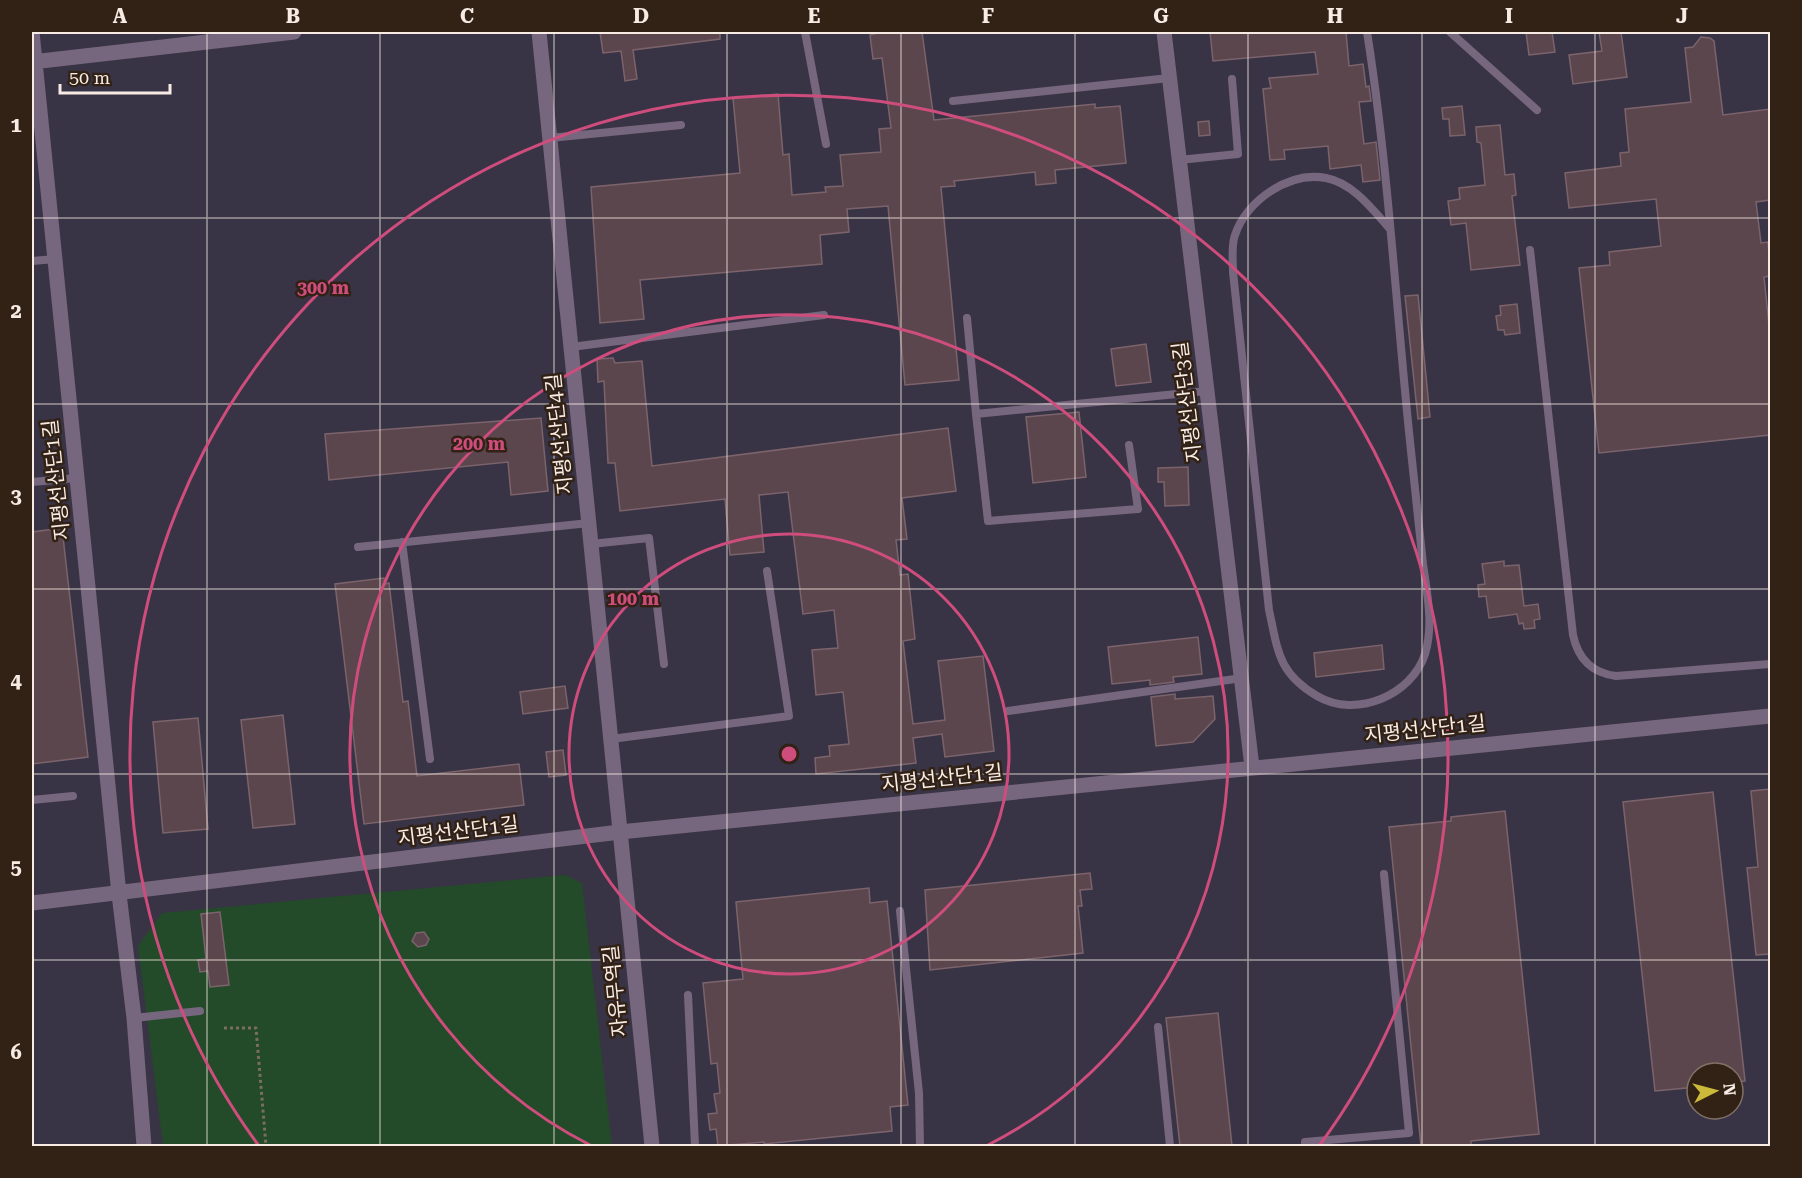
<svg xmlns="http://www.w3.org/2000/svg" width="1802" height="1178" font-family="'Roboto Serif','Noto Sans KR',serif">
<rect width="100%" height="100%" fill="#3d2c20"/>
<path fill="#393445" fill-rule="evenodd" d="M32,32H1770V1146H32ZM1697,1073H1733V1109H1697Z"/>
<path fill="#234a29" d="M565,875L582,883L612,1146H163L138,946L162,913Z"/>
<path fill="#5c464d" stroke="#7b636b" stroke-width="1.5" d="M600,32H720V39L633,50L637,79L625,81L621,51L603,53Z
M882,32H922L934,120L1095,104V108L1120,106L1126,163L1055,170L1056,183L1036,185L1035,172L954,181L955,186L941,187L959,380L905,385L888,206L847,209L849,232L820,235L822,264L640,280L644,319L600,323L591,187L740,173L733,98L778,94L783,155L789,154L792,195L826,192L825,187L843,186L840,155L881,152L879,129L891,128L882,58L873,59L870,35Z
M1210,32H1346L1349,66L1363,64L1366,87L1369,86L1371,101L1359,102L1364,144L1376,142L1380,180L1363,182L1361,165L1330,169L1328,146L1284,150L1285,159L1270,160L1263,89L1271,88L1269,78L1318,74L1315,52L1213,61Z
M1526,32H1552L1555,52L1529,55Z
M1599,32H1621L1627,77L1573,84L1569,55L1602,51Z
M1701,37L1710,38L1714,41L1723,115L1770,109V200L1756,202L1761,243L1768,242L1770,265V276L1764,277L1770,335V435L1599,453L1579,268L1610,265L1609,252L1661,246L1656,199L1569,208L1565,173L1621,166L1620,153L1629,152L1625,109L1691,102L1685,48L1693,47Z
M1462,106L1465,135L1450,136L1449,119H1443L1442,108Z
M1209,121L1210,135L1199,136L1198,122Z
M1500,125L1505,175L1514,174L1516,195L1512,196L1520,265L1471,270L1466,223L1451,225L1448,201L1460,199L1459,188L1485,185L1481,143L1477,142L1476,127Z
M1418,295L1430,417L1418,419L1405,296Z
M1517,304L1520,333L1505,335L1504,330H1498L1496,316L1501,315L1500,306Z
M1146,344L1151,382L1116,386L1111,349Z
M613,358L615,363L642,361L652,466L948,428L956,491L902,498L907,539L896,540L900,575L908,574L915,639L903,641L913,724L945,720L938,661L983,656L994,751L945,757L942,734L913,738L916,763L816,774L815,758L830,756L829,746L849,744L843,692L816,695L812,650L838,648L834,610L803,614L788,492L759,495L764,552L730,555L725,499L620,511L615,463H608L604,381L598,382L597,359Z
M1079,412L1086,477L1033,483L1026,417Z
M541,418L548,491L511,495L508,462L329,480L325,434Z
M1188,467L1189,505L1165,506L1164,482H1158V468Z
M62,528L88,757L32,764V532Z
M1504,561V566L1519,565L1524,606L1538,604L1540,619L1534,620L1535,628L1524,629L1523,623L1519,624L1517,614L1489,618L1486,596L1479,597L1478,585L1485,584L1482,564Z
M384,578L385,584L389,583L403,702L408,701L417,776L519,764L524,805L364,824L335,584Z
M1198,637L1202,674L1173,677L1174,682L1150,685V680L1112,684L1108,647Z
M1382,645L1384,669L1316,677L1314,653Z
M565,686L568,708L523,714L520,692Z
M1175,694V699L1213,696L1215,719L1193,742L1156,746L1151,697Z
M283,715L295,824L253,828L241,720Z
M198,718L208,829L163,833L153,722Z
M563,750L566,775L549,777L546,752Z
M1770,789V954L1756,955L1747,868L1758,867L1751,791Z
M1713,792L1745,1081L1733,1083V1073H1697V1087L1655,1091L1623,802Z
M1505,811L1539,1134L1471,1141V1146H1421L1389,827L1451,821V817Z
M1090,873L1092,889L1080,890L1082,906H1078L1083,953L930,970L925,890Z
M869,888L870,903L887,901L908,1105L890,1107L892,1131L764,1144V1142L718,1146L716,1129L710,1130L708,1114L717,1113L714,1094L720,1093L717,1063L711,1064L703,983L743,979L736,902Z
M220,912L229,985L210,987L208,971L200,972L198,960L206,959L201,914Z
M424,932L429,939L426,945L418,947L412,941L416,933Z
M1218,1013L1232,1146H1180L1166,1018Z"/>
<g fill="none" stroke-linecap="round" stroke-linejoin="round">
<path stroke="#7c6d63" stroke-width="3" stroke-dasharray="3 3" stroke-linecap="butt" d="M224,1028H256L266,1146"/>
<path stroke="#77677e" stroke-width="8" d="M805,32L826,144
M1367,32C1389,171 1396,311 1411,451C1415,489 1419,526 1423,564C1427,593 1434,625 1425,654C1412,695 1356,719 1317,696C1278,673 1278,651 1269,610L1233,272C1233,261 1231,246 1235,235C1246,201 1289,171 1326,178C1353,183 1373,210 1390,229
M1450,32L1537,110
M953,101L1169,78
M550,138L681,125
M1179,160L1238,154L1232,79
M1530,250L1573,635C1578,659 1592,673 1616,676L1770,664
M32,261L55,259
M967,318L976,414L1207,391
M571,347L824,315
M976,414L988,521L1138,509L1129,445
M32,482L77,478
M402,542L430,759
M591,544L649,538L664,664
M358,547L589,523
M1008,711L1242,678
M611,739L789,716L767,571
M32,800L73,796
M900,911L919,1093L920,1146
M688,995L695,1146
M134,1018L200,1011
M1158,1027L1170,1146
M1305,1146V1142L1409,1133L1384,874"/>
<path stroke="#77677e" stroke-width="15" d="M32,32L119,894L134,1018L144,1146
M539,32L652,1146
M1164,32L1252,767
M32,62L294,32
M32,903L620,832L1770,716"/>
</g>
<path fill="none" stroke="#f7ebe4" stroke-width="1.5" stroke-opacity="0.55" d="M207,32V1146M380,32V1146M554,32V1146M727,32V1146M901,32V1146M1075,32V1146M1248,32V1146M1422,32V1146M1595,32V1146M32,218H1770M32,404H1770M32,589H1770M32,774H1770M32,960H1770"/>
<g fill="none" stroke="#cf4d7d" stroke-width="3">
<circle cx="789" cy="754" r="220"/>
<path d="M590 1145A439 439 0 1 1 988 1145"/>
<path d="M259 1146A659 659 0 1 1 1319 1146"/>
</g>
<g text-anchor="middle" dominant-baseline="central" stroke-width="5" stroke-linejoin="round" paint-order="stroke">
<g font-size="20" fill="#f7ebe4" stroke="#322216">
<text transform="translate(1187 402) rotate(-97)">지평선산단3길</text>
<text transform="translate(559 434) rotate(-96)">지평선산단4길</text>
<text transform="translate(56 480) rotate(-96)">지평선산단1길</text>
<text transform="translate(1425 729) rotate(-6)">지평선산단1길</text>
<text transform="translate(942 778) rotate(-6)">지평선산단1길</text>
<text transform="translate(458 831) rotate(-7)">지평선산단1길</text>
<text transform="translate(615 991) rotate(-96)">자유무역길</text>
</g>
</g>
<circle cx="789" cy="754" r="9" fill="#cf4d7d" stroke="#322216" stroke-width="3"/>
<g font-size="18" text-anchor="middle" font-weight="bold" fill="#cf4d7d" stroke="#322216" stroke-width="5" stroke-linejoin="round" paint-order="stroke">
<text x="323" y="294">300 m</text>
<text x="479" y="450">200 m</text>
<text x="633" y="605">100 m</text>
</g>
<rect width="1802" height="1178" fill="none" stroke="#322216" stroke-width="66"/>
<g transform="translate(1715 1091) rotate(84)"><circle r="28" fill="#322216" stroke="#817268" stroke-width="1.5"/>
<path d="M0-4.5L10 22L0 15L-10 22Z" fill="#cbba39"/>
<text y="-9" font-size="16" font-weight="bold" text-anchor="middle" fill="#f7ebe4">N</text>
</g>
<path d="M60 84v9h110v-9" fill="none" stroke="#f7ebe4" stroke-width="3"/>
<text x="69" y="84" font-size="18" fill="#f7ebe4" stroke="#322216" stroke-width="4.5" paint-order="stroke">50 m</text>
<rect x="33" y="33" width="1736" height="1112" fill="none" stroke="#f7ebe4" stroke-width="2"/>
<g font-size="20" text-anchor="middle" font-weight="bold" fill="#f7ebe4">
<text x="120" y="23">A</text>
<text x="293" y="23">B</text>
<text x="467" y="23">C</text>
<text x="641" y="23">D</text>
<text x="814" y="23">E</text>
<text x="988" y="23">F</text>
<text x="1161" y="23">G</text>
<text x="1335" y="23">H</text>
<text x="1509" y="23">I</text>
<text x="1682" y="23">J</text>
<text x="16" y="132">1</text>
<text x="16" y="318">2</text>
<text x="16" y="503">3</text>
<text x="16" y="688">4</text>
<text x="16" y="874">5</text>
<text x="16" y="1059">6</text>
</g>
</svg>
